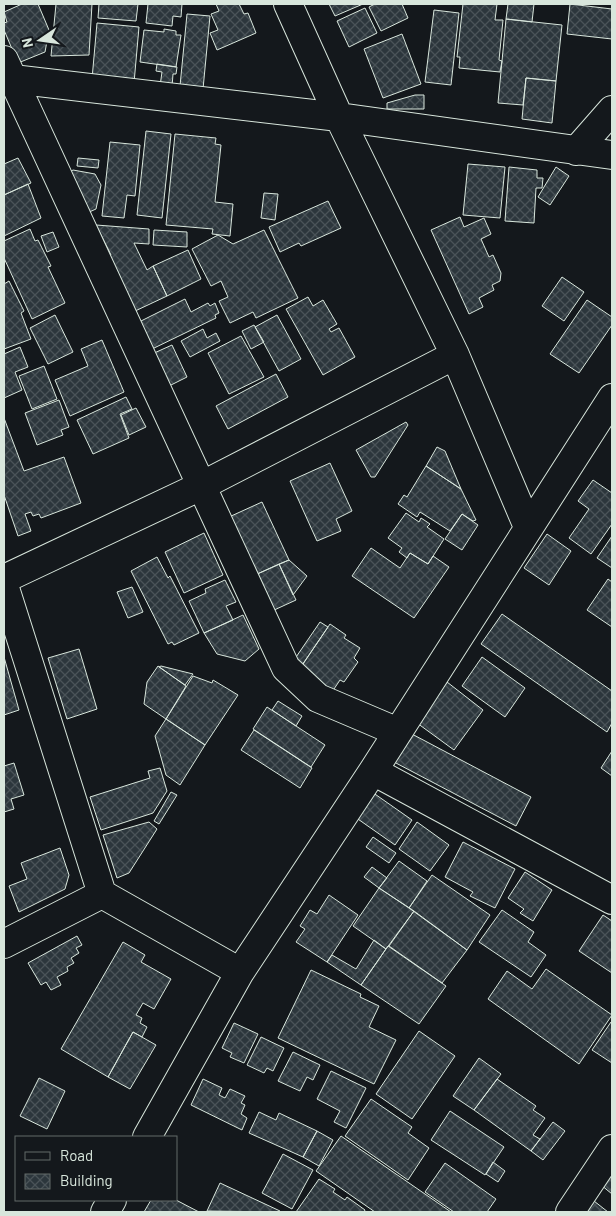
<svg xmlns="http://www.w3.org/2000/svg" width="616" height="1216" font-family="Barlow,sans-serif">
<defs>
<pattern id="building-cross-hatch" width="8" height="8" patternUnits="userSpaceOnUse" patternTransform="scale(1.25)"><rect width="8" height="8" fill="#2c363c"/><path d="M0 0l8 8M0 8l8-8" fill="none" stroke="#4a5358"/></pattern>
</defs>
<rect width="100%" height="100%" fill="#14181c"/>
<path fill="url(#building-cross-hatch)" stroke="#d8e6dc" d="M22,4H38L49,30L45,52L18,63L4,30V23L7,22L4,12Z
M56,4H92L89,55L51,56Z
M99,4H138L136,21L98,18Z
M148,4H182L181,17L173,16L172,26L146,23Z
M216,4H239L244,14L248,13L256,33L217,50L210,33L218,30L211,14L219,11Z
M329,4H363L335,16Z
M375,4H402L408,18L381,31L369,7Z
M463,4H497L495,20H503L499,60L502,61L500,72L459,68L460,57H457Z
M508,4H534L532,22L506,19Z
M570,4L612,9V39L567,34Z
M365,8L377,33L349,47L337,21Z
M434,10L459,13L451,85L425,82Z
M187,14L210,16L203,89L180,86Z
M506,19L562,25L556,81L526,78L523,105L498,103Z
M97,23L139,27L134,83L92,79Z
M164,29L176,31V35H181L176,67L140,62L144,30L164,32Z
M402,34L421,84L383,98L364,49Z
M157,64L177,67L176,74H173L172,87L160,86L162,72L156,71Z
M526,78L556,81L552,123L522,119Z
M415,95H424V109H387V103Z
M146,131L171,134L162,218L137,215Z
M175,134L216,138L215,144L221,145L215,202L233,204L230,236L212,234L213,229L166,225Z
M110,142L140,145L135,196L127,195L124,218L102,216Z
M18,158L31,183L4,195V164Z
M78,158L99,160L98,168L77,166Z
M468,164L505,167L500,218L463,215Z
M509,167L537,170V178H543L542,188H536L534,223L505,221Z
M556,167L569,176L550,205L538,197Z
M73,170L95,174L101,185L96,209L87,213L68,173Z
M28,184L41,218L4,236V195Z
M264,193L278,194L275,220L261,218Z
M328,201L341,228L301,246L299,243L280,252L269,227Z
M460,217L464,227L484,218L491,234L481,239L489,257L493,255L501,273L500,281L492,285L494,290L479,298L483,307L469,314L431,230Z
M96,225L149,229V244L134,243L147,270L153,266L167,296L133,312L107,257L111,255Z
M30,229L35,241L38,240L51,266L48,267L65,303L32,319L4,258V241Z
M154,230L187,232V247L153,245Z
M264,230L298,298L256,318L253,312L230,323L219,301L228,297L221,281L211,286L192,249L218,235L233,244Z
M53,232L59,247L47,252L41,236Z
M188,250L201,279L167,296L153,266Z
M562,277L584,292L564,321L542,306Z
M9,281L24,311L21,313L31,339L4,349V284Z
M308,297L313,306L323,300L337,324L329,329L331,332L339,328L355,357L323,375L286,309Z
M185,299L191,312L208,303L210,306L215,303L219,313L215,315L216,318L150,350L137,323Z
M587,300L612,317V325L579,373L550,354Z
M55,315L73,352L48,364L30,328Z
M277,315L301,359L279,371L255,327Z
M254,325L264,342L251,349L242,331Z
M203,329L207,338L216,333L220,341L190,357L181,341Z
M241,336L264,377L229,394L208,353Z
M102,340L124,392L70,416L55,380L88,366L81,349Z
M172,345L187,377L167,387L152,354Z
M20,347L28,367L15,372L22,390L4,398V354Z
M44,366L57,399L32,409L19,376Z
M276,374L288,397L228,429L216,406Z
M126,397L132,409L120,414L129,438L93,454L77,420Z
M59,400L69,427L61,430L63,435L37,445L25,413Z
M136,408L146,427L129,435L121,415Z
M4,418L24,471L64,457L81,503L41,518L39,514L33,516L31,512L25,514L31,531L18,536L4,495Z
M406,422L408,425L375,477H371L356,450Z
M437,447L445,451L461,489L426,466Z
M330,463L352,511L336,519L341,531L317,541L290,481Z
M426,466L461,489L476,520L473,521L462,514L450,531L420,512L417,517L398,504L404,495L407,497Z
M593,480L612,493V524L591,554L569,538L589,509L578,501Z
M262,502L289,560L255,575L229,517Z
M406,513L419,522L421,518L430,524L427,527L444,539L428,564L410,553L407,558L399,552L402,548L388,538Z
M462,514L478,525L462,550L445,539Z
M204,533L223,575L184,593L165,552Z
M547,534L571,551L549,585L524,568Z
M612,536V568L597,558Z
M371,548L400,568L410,553L428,564L433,556L449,567L414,618L352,576Z
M157,557L168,578L170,576L199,633L174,645L172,642L168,644L131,571Z
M289,560L307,576L293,595L279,564Z
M279,564L296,600L272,611L255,575Z
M608,579L612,582V627L587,610Z
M225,580L236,602L226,606L233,620L204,633L189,601L206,593L205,589Z
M132,587L143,612L128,618L117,592Z
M502,614L612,691V723L607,732L481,644Z
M243,615L259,649L245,661L217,654L204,633Z
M320,622L328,627L300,668L292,663Z
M330,624L346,635L344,638L360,648L354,658L358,662L344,682L340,680L330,695L297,673Z
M79,649L97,709L67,719L48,658Z
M4,657L19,710L4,715Z
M482,657L525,688L505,717L462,686Z
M158,666L186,686L166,719L144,704L147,682Z
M161,666L193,674L185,685L159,667Z
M193,676L212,683L213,680L238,695L205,745L166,719Z
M447,682L483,710L454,750L417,723Z
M278,701L302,716L296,726L272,710Z
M267,707L325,745L311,767L253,729Z
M166,719L205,745L180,785L166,775L155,736Z
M254,730L312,768L300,788L241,750Z
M410,733L531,797L516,826L394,762Z
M612,751V776L601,768Z
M14,763L24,795L11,799L14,809L4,812V766Z
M160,768L167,791L153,813L101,830L90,797L150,778L148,771Z
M171,792L177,795L159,824L154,821Z
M372,792L412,820L395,845L355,817Z
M149,822L157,829L129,873L117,878L103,835Z
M417,822L449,845L430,871L399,849Z
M373,837L396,853L389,863L366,847Z
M463,842L515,869L495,908L470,896L473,892L445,877Z
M60,848L69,875L65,889L19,912L9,886L27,879L21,863Z
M399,861L427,881L409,908L379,888Z
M372,867L387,878L379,888L364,877Z
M525,872L552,890L533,921L520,913L524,909L508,898Z
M432,875L490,915L467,950L409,908Z
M379,888L414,911L386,949L353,926Z
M329,895L358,915L327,962L296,942L305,929L300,926L310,910L317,914Z
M502,910L534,932L528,942L546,955L531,977L479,942Z
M414,911L467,950L442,983L389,946Z
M603,915L612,921V973L579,951Z
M77,936L82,945L76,948L79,953L71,958L74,963L67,967L68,971L57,977L61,985L51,990L46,982L41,985L28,963Z
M374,940L386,949L361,985L327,962L332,955L356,969Z
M123,942L145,955L141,962L171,979L154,1009L143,1003L136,1015L142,1018L140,1023L147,1027L142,1037L133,1032L108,1077L61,1049Z
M388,946L446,986L419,1024L361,985Z
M546,969L612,1015L579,1064L488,999L507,971L532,989Z
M311,970L361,994L360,997L379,1006L369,1027L396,1040L374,1084L278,1038Z
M611,1022L612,1023V1063L592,1050Z
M234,1023L258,1034L244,1063L230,1057L232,1053L222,1048Z
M419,1031L455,1056L412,1119L376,1094Z
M133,1032L156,1045L130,1089L108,1077Z
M261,1037L284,1048L273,1071L267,1068L264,1073L247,1065Z
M293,1052L320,1065L313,1080L307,1077L300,1091L278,1081Z
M479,1058L501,1074L474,1110L453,1096Z
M331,1071L366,1088L346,1128L334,1122L340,1111L317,1099Z
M39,1078L65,1091L47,1129L20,1116Z
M203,1079L222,1088L219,1095L225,1098L230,1089L245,1096L241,1103L245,1105L241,1114L247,1118L242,1130L191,1105Z
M497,1079L536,1106L533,1110L545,1118L533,1135L540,1139L531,1151L474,1110Z
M371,1099L412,1127L408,1133L429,1148L408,1180L345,1136Z
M450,1111L504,1147L485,1175L431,1140Z
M259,1112L276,1120L279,1113L317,1131L303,1157L249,1133Z
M553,1122L565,1131L543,1160L531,1151Z
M317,1131L333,1140L319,1166L303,1157Z
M341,1136L451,1212H375L316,1171Z
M283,1154L313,1170L292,1209L262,1193Z
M612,1159V1194L595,1180Z
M493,1162L505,1171L498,1182L486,1174Z
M445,1163L496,1199L487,1212H454L425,1192Z
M319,1179L335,1189L333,1192L345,1200L347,1197L365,1210L364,1212H296Z
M220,1183L280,1211L279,1212L207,1211Z
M151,1200H176L199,1212H144Z
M594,1201L608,1212H585Z"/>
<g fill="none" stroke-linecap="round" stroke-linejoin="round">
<g stroke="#d8e6dc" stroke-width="30">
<path id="minor" d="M288,4L339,117L455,355L528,527
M4,60L286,668L318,698L398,732
M4,78L339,117L612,155
M576,151L612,110
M4,579L201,486L455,355
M4,585L102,894L240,972
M373,771L612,900
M4,944L102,894
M147,1137L240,972L373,771L612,398
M105,1212L112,1200
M570,1212L612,1149"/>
</g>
<use href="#minor" stroke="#14181c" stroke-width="28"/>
</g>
<rect width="616" height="1216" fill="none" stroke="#d8e6dc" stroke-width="10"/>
<rect x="15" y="1136" width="162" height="65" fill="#14181c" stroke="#626a69"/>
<rect x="25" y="1152" width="25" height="8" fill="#14181c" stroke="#626a69"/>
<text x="60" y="1161" font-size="15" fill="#d8e6dc">Road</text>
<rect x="25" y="1174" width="25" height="15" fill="url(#building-cross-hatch)" stroke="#626a69"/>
<text x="60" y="1186" font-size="15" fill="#d8e6dc">Building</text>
<g transform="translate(40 40) rotate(257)" stroke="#14181c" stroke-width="4" paint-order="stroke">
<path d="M0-4L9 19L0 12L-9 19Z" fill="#d8e6dc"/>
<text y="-8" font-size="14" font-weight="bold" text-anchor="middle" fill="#d8e6dc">N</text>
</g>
</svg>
